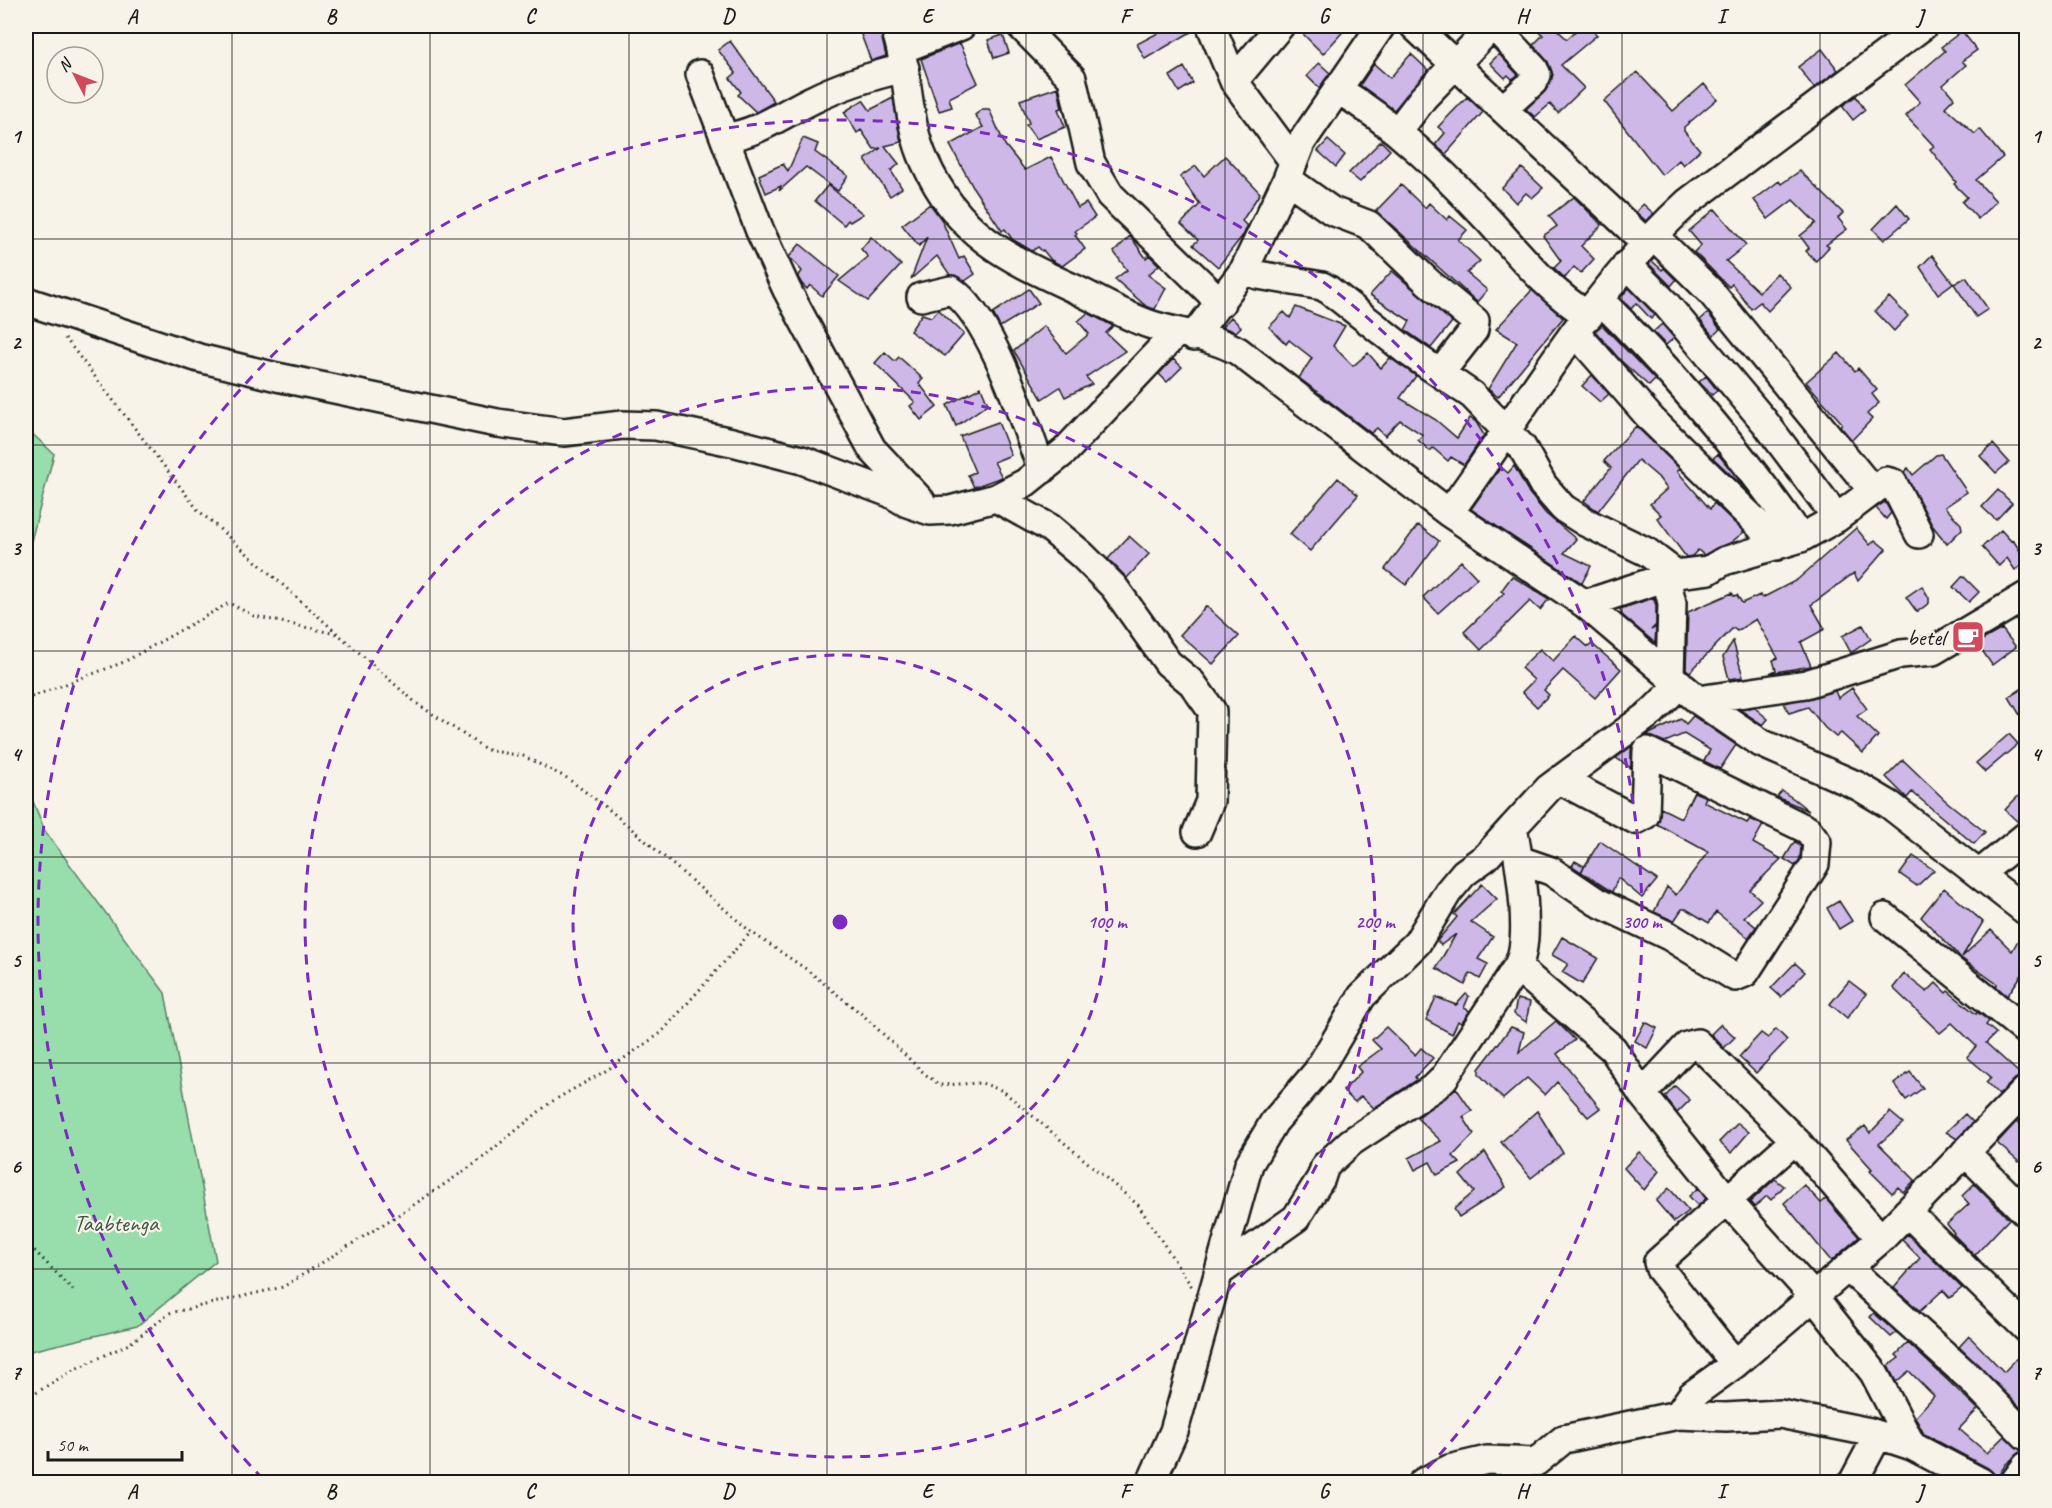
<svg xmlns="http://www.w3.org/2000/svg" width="2052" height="1508" font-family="Caveat,sans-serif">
<rect width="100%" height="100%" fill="#f7f3e8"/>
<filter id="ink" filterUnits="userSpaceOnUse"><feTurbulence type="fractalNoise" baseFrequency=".0167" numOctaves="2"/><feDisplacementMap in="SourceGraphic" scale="12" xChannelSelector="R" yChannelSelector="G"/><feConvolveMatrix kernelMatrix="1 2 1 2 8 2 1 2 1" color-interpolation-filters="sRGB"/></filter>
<g filter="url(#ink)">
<path fill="#98deac" stroke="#5a7d64" stroke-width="1.5" d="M26,428L54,454L26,560Z
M26,784L45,831L165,993L216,1261L137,1326L26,1352Z"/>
<path fill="#cdb8e8" stroke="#1c1c1c" stroke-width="1.5" d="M879,26L886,56L871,61L860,32Z
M1171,26H1196V29L1145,59L1137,44Z
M1295,26H1348L1323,54Z
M1533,26H1553L1567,39L1581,26H1588L1597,35L1561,65L1584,88L1558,113L1550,104L1535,117L1526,109L1546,90L1553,75L1548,62L1533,45L1543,35Z
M1962,31L1977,50L1962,61L1966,65L1943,85L1954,98L1945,107L1975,134L1980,129L2003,157L1976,180L1996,201L1978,219L1962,202L1967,197L1954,184L1956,182L1930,149L1934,146L1906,116L1920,102L1905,85L1945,51L1941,47Z
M1003,35L1009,53L994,58L988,40Z
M730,41L774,101V102L756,112L738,95L741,92L730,78L736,73L718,50Z
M960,43L978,83L949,98L952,107L939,111L921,59Z
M1822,49L1838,70L1814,88L1798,67Z
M1411,54L1428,70L1394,110L1360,85L1374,64L1390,78Z
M1499,54L1518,75L1512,79L1508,75L1505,78L1490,63Z
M1319,63L1330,73L1319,88L1307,76Z
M1184,67L1193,83L1179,92L1170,76Z
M1637,72L1673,111L1704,84L1717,99L1684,127V131L1700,150L1683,165L1679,160L1662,175L1604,101Z
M1058,87L1062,108L1058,109L1065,127L1036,139L1026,125L1029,123L1020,100Z
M1856,96L1865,110L1853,120L1842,106Z
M1467,97L1483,112L1446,154L1435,145L1445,133L1438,127Z
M893,98L901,142L885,146L899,164L891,171L902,188L890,196L865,160L881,148L874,149L861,130L857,133L844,112L863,100L870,110Z
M983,109H989L1005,145L1025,170L1051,157L1078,208L1086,203L1095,217L1075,231L1077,233L1075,235L1085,249L1062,266L1051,260L1043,250L1042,251L1038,247L1032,251L1012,239L1005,229L1002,231L974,189L950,145L983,127L975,115Z
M803,138L818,144L815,152L848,176L838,191L806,167L779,191L781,186L766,193L759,175L783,164L788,171Z
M1328,140L1345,155L1336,167L1318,151Z
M1381,141L1390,150L1360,182L1349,173Z
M1225,156L1260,193L1242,221L1247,226L1244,234L1218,267L1193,245L1198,240L1181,224L1200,204L1180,177L1196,166L1204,176Z
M1522,168L1543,188L1532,198L1526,193L1516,203L1502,188Z
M1800,171L1843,213L1838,218L1847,229L1826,245L1829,247L1816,261L1806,251L1809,248L1800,236L1816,223L1793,200L1768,219L1754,200L1779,181L1781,184Z
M828,185L863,214L850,222L848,220L844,225L815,201Z
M1401,185L1425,208L1429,203L1447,220L1450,216L1467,230L1458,240L1480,261L1467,273L1487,290L1477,302L1376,211Z
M1574,197L1602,225L1581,246L1594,259L1581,273L1574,267L1565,278L1554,268L1561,261L1543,236L1557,226L1549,216Z
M930,204L941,219L959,259L964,256L975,274L965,281L950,275L937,256L911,279L927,237L919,246L902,225Z
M1643,204L1654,214L1646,221L1636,212Z
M1897,204L1909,219L1884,240L1873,229Z
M1715,209L1746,245L1726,261L1759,292L1777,273L1791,287L1768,311L1760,302L1751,309L1732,284L1729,287L1694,252L1701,245L1689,231Z
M1130,236L1146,258L1149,255L1159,265L1148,275L1166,288L1155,309L1147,307L1115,279L1127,270L1114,252Z
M871,237L901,265L868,301L839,281L868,257L861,249Z
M800,244L839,276L822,296L810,285L807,289L802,284L798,277L802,271L789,257Z
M1932,255L1953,283L1938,294L1920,267Z
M1652,261L1662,270L1664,268L1676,280L1671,286L1649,264Z
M1392,271L1452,322L1431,348L1405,330L1410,321L1370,295Z
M1966,277L1988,309L1976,317L1954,284Z
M1629,288L1655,315L1651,319L1636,303L1631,309L1620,298Z
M1029,289L1039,303L1000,327L993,313Z
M1532,290L1563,318L1498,397L1488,389L1517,342L1496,329Z
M1889,297L1908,316L1894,331L1875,311Z
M1296,307L1345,326L1333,346L1353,366L1368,353L1381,368L1390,358L1416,376L1400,398L1436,420L1457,438L1470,418L1476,422L1484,435L1464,465L1451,457L1448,461L1433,448L1430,451L1418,440L1423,435L1400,420L1385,436L1377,428L1371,433L1299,378L1312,358L1289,340L1286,344L1269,327L1284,312L1290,318Z
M939,310L964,334L945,356L910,331L922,314L931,317Z
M1088,313L1113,326L1106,333L1125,351L1086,377L1092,384L1065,397L1060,387L1042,399L1014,351L1044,326L1066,353L1089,334L1078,321Z
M1708,313L1720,329L1713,336L1700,320Z
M1231,317L1241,327L1236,332L1222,327Z
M1662,324L1674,338L1666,345L1653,332Z
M1602,325L1655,380L1649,386L1620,360L1595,331Z
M885,352L895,361L899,357L923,379L919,383L937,407L921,420L910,406L915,402L875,363Z
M1839,353L1855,371L1858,368L1877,390L1872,394L1879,403L1867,414L1872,419L1852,440L1840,426L1842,423L1806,382Z
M1173,359L1182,367L1167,382L1159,374Z
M1592,375L1609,394L1600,402L1582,386Z
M1706,376L1717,390L1712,395L1699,382Z
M981,387L988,404L956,426L947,405Z
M998,422L1011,455L994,462L1002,477L974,487L968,475L975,472L960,436Z
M1636,426L1680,469L1677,471L1710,509L1714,503L1744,532L1730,543L1704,555L1698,550L1692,556L1686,557L1657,518L1661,515L1650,504L1667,489L1658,477L1638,460L1598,511L1584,501L1611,468L1604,461Z
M1993,444L2009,462L1996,473L1980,456Z
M1718,454L1742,484L1747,490L1713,458Z
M1941,454L1967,492L1945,507L1961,524L1962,529L1947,544L1932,525L1904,472L1908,468L1913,475L1936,455Z
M1514,466L1529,493L1546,514L1576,539L1564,553L1591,566L1582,583L1471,509L1501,467L1508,473Z
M1338,478L1358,495L1310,551L1290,534Z
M1998,490L2012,503L1996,520L1982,507Z
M1885,502L1891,513L1886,519L1876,508Z
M1418,525L1439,541L1406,585L1385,569Z
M1856,528L1870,545L1875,540L1886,549L1858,581L1854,573L1811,605L1825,629L1801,642L1811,666L1770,673L1776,670L1773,660L1778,658L1756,619L1737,631L1733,628L1690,672L1686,669L1688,612L1732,593L1734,596L1737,595L1742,603L1760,595L1762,598L1797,580Z
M2001,530L2011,541L2013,540L2026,560V563L2015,570L2007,558L1999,566L1982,547Z
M1129,536L1149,554L1127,578L1108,559Z
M1461,561L1477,578L1438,613L1423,597Z
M1512,576L1549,599L1540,610L1530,601L1481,650L1464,632L1504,593L1501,591Z
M1963,576L1979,592L1969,602L1953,587Z
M1922,586L1929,598V603L1917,612L1906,597Z
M1653,598L1656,605V625L1651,630L1656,627L1655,643L1622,615L1620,609Z
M1206,606L1239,636L1213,664L1180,635Z
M1863,625L1871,639L1851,653L1842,636Z
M2002,629L2016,647L1992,665L1977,643Z
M1576,636L1588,647L1592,644L1621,669L1595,698L1563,670L1544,690L1549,695L1537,707L1522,692L1534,680L1521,668L1540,649L1553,661Z
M1733,641L1743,677L1729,679L1723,657Z
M2026,686V725L2009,697Z
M1852,688L1867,709L1857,716L1878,736L1863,753L1841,733L1836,737L1825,728L1808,707L1789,713L1784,703L1835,691L1838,698Z
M1755,708L1768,719L1763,725L1740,710Z
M1693,716L1736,745L1720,769L1704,761L1710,750L1684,734L1665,742L1647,735L1681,719L1686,724Z
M2009,734L2018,744L1985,772L1976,763Z
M1632,746L1631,751V768L1616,758Z
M1903,760L1946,801L1985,832L1974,844L1912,792L1907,798L1886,777Z
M1782,791L1794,799L1809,811L1777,797Z
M1694,792L1706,797L1704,802L1747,823L1750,819L1763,825L1753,843L1781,859L1750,890L1761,900L1744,917L1756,927L1748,938L1716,912L1709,923L1686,909H1682L1674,921L1654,912L1667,887L1676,895L1708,852L1657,824L1661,808L1681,818Z
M2018,796L2026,803V813L2018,822L2005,810Z
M1600,841L1657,880L1642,898L1618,878L1612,892L1572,866L1575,861L1584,866L1581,872Z
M1795,841L1801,847L1800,859L1795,866L1784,859Z
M1913,856L1934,870L1917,886L1900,874Z
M1482,884L1497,899L1471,922L1493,937L1478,959L1488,964L1480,979L1470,973L1465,985L1436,968L1456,934L1441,945L1437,941L1457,917L1454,914Z
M1944,888L1983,922L1962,957L1991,930L2012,951L2026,926V969L2007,996L1996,986L1997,984L1961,958L1921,917Z
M1839,901L1852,921L1839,929L1827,908Z
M1562,937L1598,958L1582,984L1562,972L1568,964L1552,955Z
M1795,963L1805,972L1781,997L1771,988Z
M1904,974L1927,992L1936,983L1946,993L1948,991L1976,1014L1977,1012L1989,1021L1986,1025L1996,1033L1986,1043L2018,1072L2026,1063V1075L2015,1079L1999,1095L1986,1082L1991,1077L1967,1057L1976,1046L1952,1023L1940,1033L1893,988Z
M1849,981L1866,994L1847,1018L1830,1004Z
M1466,994L1469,996L1464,1008L1470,1011L1461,1023L1458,1021L1452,1034L1426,1020L1436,997L1456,1005Z
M1517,999L1530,1002L1526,1022L1514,1014Z
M1556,1021L1575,1040L1557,1054L1600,1108L1588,1117L1557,1082L1545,1095L1527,1078L1503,1099L1479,1074V1069L1511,1027L1524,1032L1519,1052Z
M1645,1022L1657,1028L1647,1048L1635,1041Z
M1721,1024L1735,1037L1724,1048L1711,1034Z
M1386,1027L1415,1055L1421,1048L1433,1058L1415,1077L1417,1080L1374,1108L1361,1096L1355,1102L1343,1091L1361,1072L1357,1067L1381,1049L1372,1040Z
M1776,1029L1787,1040L1756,1073L1739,1057L1761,1033L1768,1038Z
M1910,1072L1923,1088L1906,1100L1894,1084Z
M1675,1086L1690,1100L1677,1113L1665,1097Z
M1456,1088L1472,1111L1463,1117L1474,1134L1453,1156L1460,1163L1437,1175L1430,1162L1415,1170L1409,1158L1441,1141L1417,1118Z
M1537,1111L1563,1153L1531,1178L1501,1142Z
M1890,1112L1903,1123L1879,1144L1915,1180L1903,1192L1898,1187L1892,1193L1870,1171L1872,1169L1846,1140L1865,1126L1870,1133Z
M1965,1114L1973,1122L1957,1139L1946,1132Z
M2017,1121L2026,1129V1153L2019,1162L1997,1143Z
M1738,1123L1749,1132L1731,1153L1719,1142Z
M1485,1152L1506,1187L1459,1217L1454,1209L1474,1192L1460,1175Z
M1639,1152L1659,1171L1644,1190L1624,1168Z
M1775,1179L1784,1186L1771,1200L1767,1196L1754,1207L1750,1202Z
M1974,1184L2009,1219L1975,1255L1984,1265L1953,1234L1954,1233L1947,1224L1969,1204L1962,1196Z
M1804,1185L1821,1203L1826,1199L1859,1237L1831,1261L1784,1203Z
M1669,1188L1689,1211L1674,1222L1656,1201Z
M1698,1188L1706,1199L1698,1206L1689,1196Z
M1907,1234L1962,1288L1950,1298L1943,1290L1920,1311L1894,1288L1920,1258L1902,1240Z
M1874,1313L1896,1333L1891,1337L1870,1317Z
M1969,1336L2004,1372L2026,1348V1404L2022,1409L1959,1347Z
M1908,1343L1978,1409L1959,1429L1987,1453L2004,1436L2022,1451L2006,1464L1996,1479L1988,1468L1924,1434L1915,1417L1934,1396L1909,1371L1896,1382L1888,1366L1899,1358L1896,1355Z"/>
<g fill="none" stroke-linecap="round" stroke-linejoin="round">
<g stroke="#1c1c1c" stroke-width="32">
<path id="minor" d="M894,26C910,70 905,119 925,162C959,237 1008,258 1077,290C1102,302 1125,316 1152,325C1181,334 1211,336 1238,351L1449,513L1585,604L1698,700L1761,743L1858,786L1890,805L2026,911
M1021,26L1072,78L1091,163L1110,195L1221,303
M1211,26L1234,81L1293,161
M1414,26L1646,243
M1494,26L1534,69L1537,75L1533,82L1504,108
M902,49L961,26
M700,74L760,231L787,290L872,449L921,501
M1234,81L1280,26
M1337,89C1395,124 1442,171 1489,221C1520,255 1549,292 1589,316
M1398,131L1423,98L1492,26
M726,137C757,134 784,113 812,100C840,86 874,75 905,68
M1287,179L1332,211L1369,225L1428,282L1475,321L1474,330L1441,372
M1653,235L1710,291L1873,491
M1627,264L1666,304L1764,421L1837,518
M1244,270L1258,275L1322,286L1329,290L1404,349L1472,395L1522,447L1543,485L1563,508L1585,522L1647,552L1676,574
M921,297L951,290C991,315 1025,425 1042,470
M1600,300C1674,373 1741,452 1801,538
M26,301L199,358L277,377L497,423L564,432L622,425L656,426L732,442L802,460L890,493L907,503L930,511L950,510L996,498L1025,483L1065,451L1177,332
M1576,333L1652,420L1758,524L1776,546
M1193,337L1244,270L1287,179L1301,143L1381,26
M996,498L1050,528L1082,555L1114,587L1168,663L1192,683L1212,711L1210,801L1197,832
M1449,513C1526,408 1590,291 1688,202L1923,26
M1666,578L1672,603L1670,677
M1585,604L1676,574L1709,570L1724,561L1801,538L1837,518L1886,481L1893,483L1919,534
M1698,700L1806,684L1901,654L1933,651L2026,596
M1519,860L1551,871L1597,902L1669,936L1735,977L1745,973L1815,864L1817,842L1808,830L1647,751L1645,815L1636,820L1560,780
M1979,874L2026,836
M1885,917L2026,1031
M1517,967L1613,1049L1642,1094L1727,1200L1814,1297L1874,1373L1912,1446
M1642,1094L1687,1046L1697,1043L1798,1143L1881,1239
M1965,1152L2026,1213
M1907,1212L2026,1328
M1848,1268L1970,1378L2026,1436
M1218,1273L1296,1218L1321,1178L1325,1166L1351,1142L1436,1086L1444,1078L1517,967C1533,940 1519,860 1513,827L1549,788L1652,712L1680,684
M1735,1364L1660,1269L1658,1262L1795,1140
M1678,1415L1692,1395L1735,1364L1881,1239L2026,1090
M1151,1482L1174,1431L1249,1164L1274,1122L1317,1072L1362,996L1417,943L1448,892L1464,873L1486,857L1513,827
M1423,1482L1449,1469L1487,1460L1536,1462L1564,1439L1678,1415L1726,1417L1780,1414L1870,1432L1912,1446L1981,1482
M1853,1482L1878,1435
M2014,1482L2026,1466"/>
</g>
<path stroke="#1c1c1c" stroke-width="3" stroke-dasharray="1.5 4.5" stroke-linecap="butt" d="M65,338L198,510L416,703L487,750L523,756L567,778L611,811L751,932L806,969L864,1016L925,1074L940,1085L982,1083L1003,1091L1138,1205L1192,1287
M26,699L124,662L229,603L254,616L336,634
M26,1242L74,1291
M26,1399L73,1370L129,1344L170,1313L283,1287L406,1210L476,1163L551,1102L607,1070L661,1033L751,932"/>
<use href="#minor" stroke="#f7f3e8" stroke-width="27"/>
</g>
</g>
<path fill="none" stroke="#1c1c1c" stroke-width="1.5" stroke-opacity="0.55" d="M232,26V1482M430,26V1482M629,26V1482M827,26V1482M1026,26V1482M1225,26V1482M1423,26V1482M1622,26V1482M1820,26V1482M26,239H2026M26,445H2026M26,651H2026M26,857H2026M26,1063H2026M26,1269H2026"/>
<g fill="none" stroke="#7b2cbf" stroke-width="3" stroke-dasharray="10 8">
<circle cx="840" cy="922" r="267"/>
<circle cx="840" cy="922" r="535"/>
<path d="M263 1479A802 802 0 1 1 1417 1479"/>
</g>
<defs>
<g id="cafe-square" transform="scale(1.725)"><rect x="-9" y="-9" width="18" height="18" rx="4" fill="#d1495b" stroke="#f7f3e8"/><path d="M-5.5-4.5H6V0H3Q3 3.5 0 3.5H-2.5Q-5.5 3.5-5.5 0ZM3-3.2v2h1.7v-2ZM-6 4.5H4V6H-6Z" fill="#fff"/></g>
</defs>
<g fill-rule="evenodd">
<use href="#cafe-square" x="1968" y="637"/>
</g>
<g text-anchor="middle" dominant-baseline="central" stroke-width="4.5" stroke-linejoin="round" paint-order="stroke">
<g font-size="24" fill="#1c1c1c" stroke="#f7f3e8" text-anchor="end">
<text x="1945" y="637">betel</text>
</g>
<g font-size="24" fill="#415647" stroke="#f7f3e8">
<text x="116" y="1223">Taabtenga</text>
</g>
</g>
<circle cx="840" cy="922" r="9" fill="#7b2cbf" stroke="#f7f3e8" stroke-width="3"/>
<g font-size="18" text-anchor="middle" font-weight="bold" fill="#7b2cbf" stroke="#f7f3e8" stroke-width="4.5" stroke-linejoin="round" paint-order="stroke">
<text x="1107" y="928">100 m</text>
<text x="1375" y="928">200 m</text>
<text x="1642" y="928">300 m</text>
</g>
<rect width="2052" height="1508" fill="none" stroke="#f7f3e8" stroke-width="66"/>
<g transform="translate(75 75) rotate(312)"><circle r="28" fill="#f7f3e8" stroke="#9f9d96" stroke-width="1.5"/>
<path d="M0-4.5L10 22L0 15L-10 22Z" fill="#d1495b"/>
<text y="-9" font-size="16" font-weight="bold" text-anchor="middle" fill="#1c1c1c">N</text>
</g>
<path d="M48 1451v9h134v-9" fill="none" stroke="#1c1c1c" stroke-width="3"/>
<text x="57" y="1451" font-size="18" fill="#1c1c1c" stroke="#f7f3e8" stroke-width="4.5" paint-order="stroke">50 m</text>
<rect x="33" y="33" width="1986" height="1442" fill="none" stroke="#1c1c1c" stroke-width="2"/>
<g font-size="20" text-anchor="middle" font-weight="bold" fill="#1c1c1c">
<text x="132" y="23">A</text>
<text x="331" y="23">B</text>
<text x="530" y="23">C</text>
<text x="728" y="23">D</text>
<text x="927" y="23">E</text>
<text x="1125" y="23">F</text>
<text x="1324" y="23">G</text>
<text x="1522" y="23">H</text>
<text x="1721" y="23">I</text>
<text x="1920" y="23">J</text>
<text x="16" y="143">1</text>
<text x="2036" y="143">1</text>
<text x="16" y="349">2</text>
<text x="2036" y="349">2</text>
<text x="16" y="555">3</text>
<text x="2036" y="555">3</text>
<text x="16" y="761">4</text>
<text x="2036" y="761">4</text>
<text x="16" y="967">5</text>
<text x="2036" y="967">5</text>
<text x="16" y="1173">6</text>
<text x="2036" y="1173">6</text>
<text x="16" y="1379">7</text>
<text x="2036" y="1379">7</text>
<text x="132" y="1498">A</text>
<text x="331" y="1498">B</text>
<text x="530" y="1498">C</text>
<text x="728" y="1498">D</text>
<text x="927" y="1498">E</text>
<text x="1125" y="1498">F</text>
<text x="1324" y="1498">G</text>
<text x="1522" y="1498">H</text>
<text x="1721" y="1498">I</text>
<text x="1920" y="1498">J</text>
</g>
</svg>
